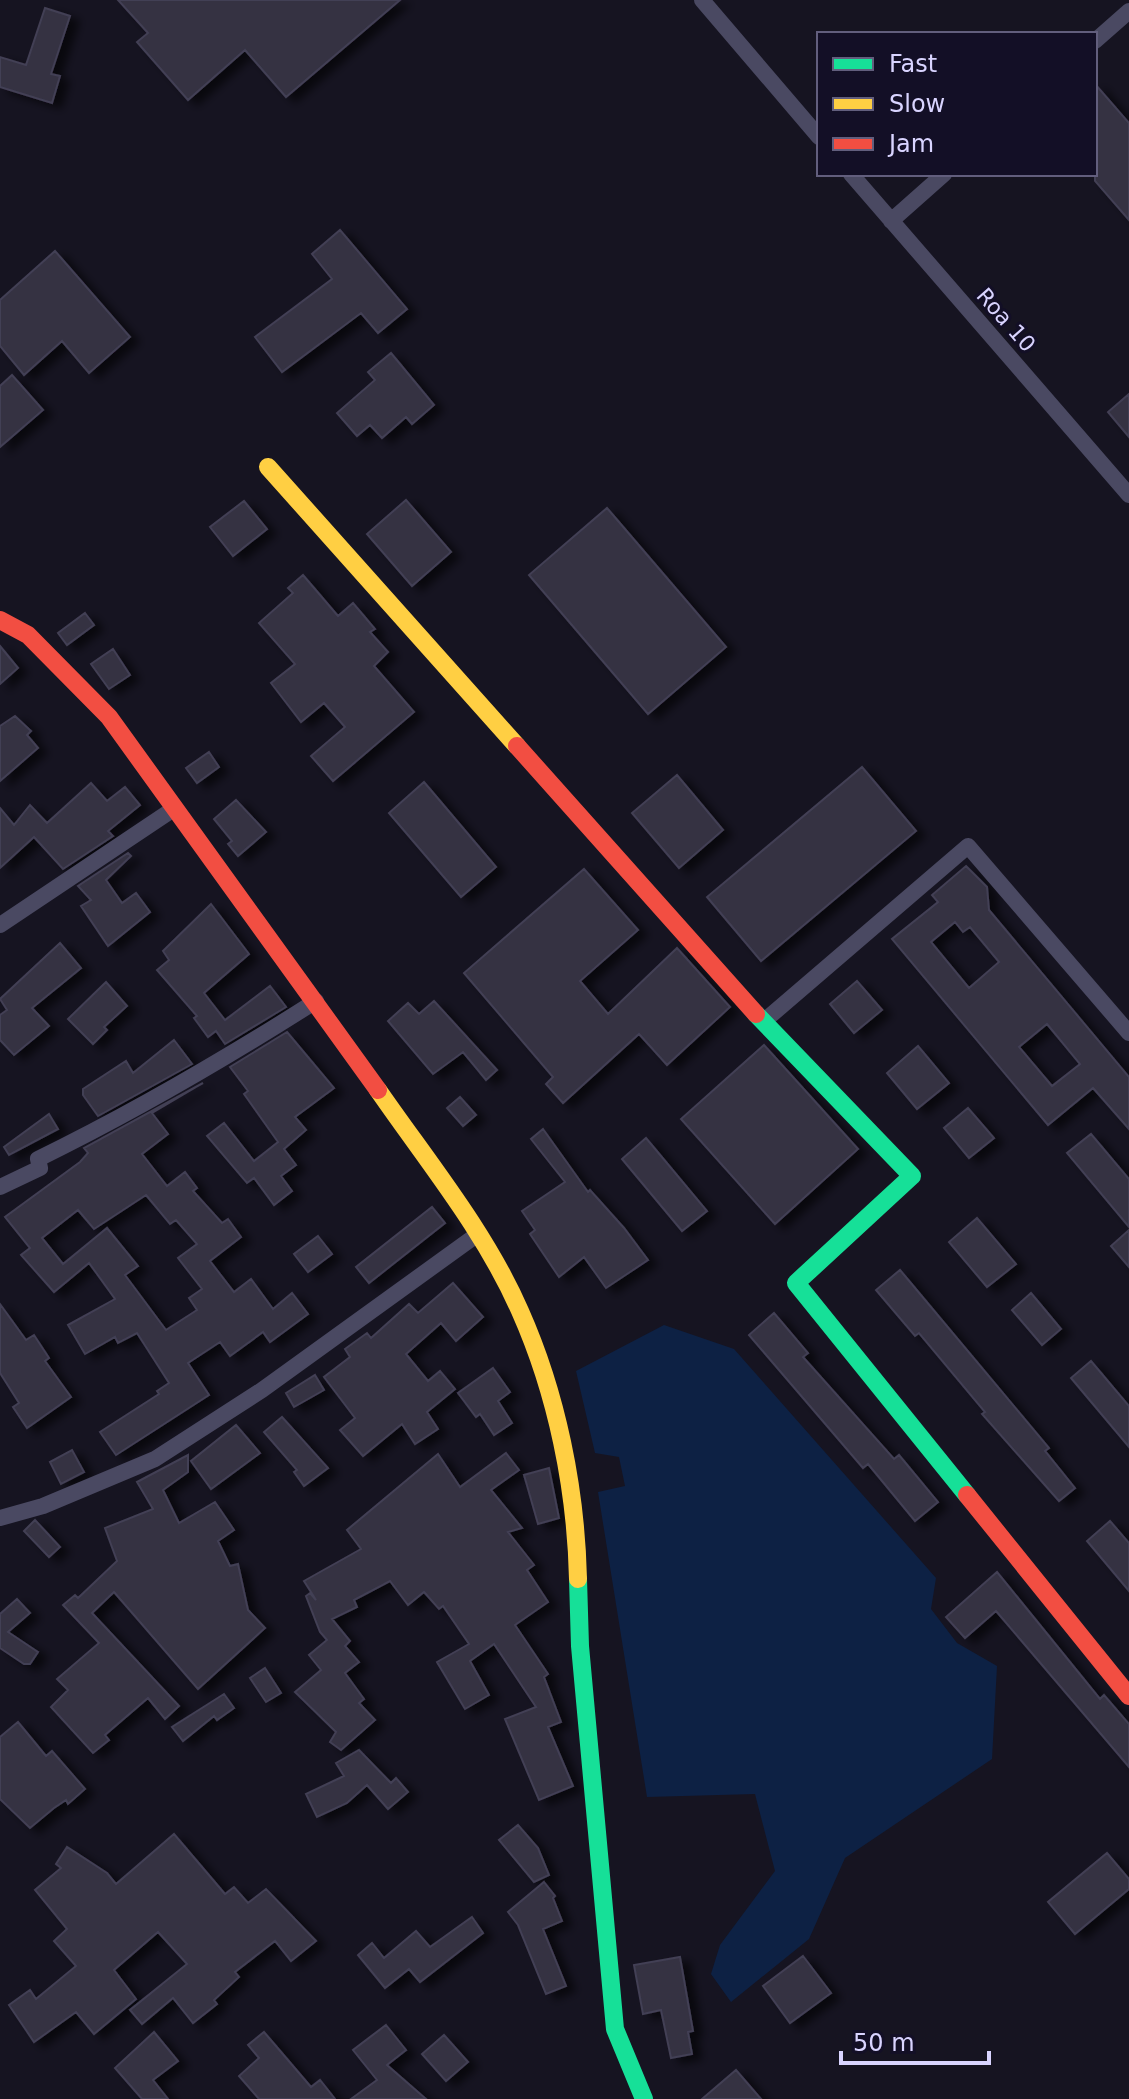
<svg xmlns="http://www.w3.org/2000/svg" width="1129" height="2099" font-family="'DejaVu Sans',sans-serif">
<defs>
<filter id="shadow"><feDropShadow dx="9" dy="5" stdDeviation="4" flood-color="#0009"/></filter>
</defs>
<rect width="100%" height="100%" fill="#161421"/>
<path fill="#0d2144" d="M664,1325L734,1349L936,1578L931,1609L957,1643L997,1666L992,1759L845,1858L809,1939L731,2002L711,1974L720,1945L775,1871L755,1794L647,1797L598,1492L625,1486L619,1457L595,1453L576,1371Z"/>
<path fill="#343243" stroke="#433f54" stroke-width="2" fill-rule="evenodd" filter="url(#shadow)" d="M118,0H400L286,97L245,50L188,100L137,42L148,33Z
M45,8L70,16L51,74L60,76L52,103L0,87V57L26,65Z
M1095,84L1129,123V220L1095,181Z
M340,230L407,309L378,333L361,313L282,372L255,337L332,279L312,254Z
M55,251L130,337L89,373L62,341L24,375L0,346V300Z
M391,353L434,405L412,424L406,417L382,438L370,425L357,436L337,413L375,380L368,372Z
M12,375L43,410L0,447V386Z
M1129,394V437L1108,412Z
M406,500L451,552L412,586L367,534Z
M244,501L267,529L233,556L210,527Z
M607,508L726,647L648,714L529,575Z
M303,575L338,616L353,603L375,629L370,632L388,652L374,666L414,712L333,781L311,756L345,727L324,703L301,722L271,683L295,664L259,623L293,593L288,588Z
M85,613L94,625L67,645L58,633Z
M0,646L18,668L0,684Z
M113,649L130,675L109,689L91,664Z
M15,716L31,731L27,735L38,748L0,781V726Z
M209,752L219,767L197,783L186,768Z
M862,767L916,831L761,961L707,897Z
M677,775L723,830L679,868L632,813Z
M424,782L496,867L461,897L389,813Z
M91,783L107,801L125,787L140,805L108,831L113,836L63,869L34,837L0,868V808L14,825L30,805L47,823Z
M236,800L266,832L238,856L228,844L232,841L214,819Z
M128,853L131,856L106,880L122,903L136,893L150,912L108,946L81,906L91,900L78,886Z
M966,866L987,887L989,910L1129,1077V1129L1093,1088L1048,1125L892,939L938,902L932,895ZM955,922L963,932L970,927L999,962L969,988L931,942ZM1047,1024L1080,1064L1052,1086L1019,1047Z
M584,869L638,930L580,981L608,1014L677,948L730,1007L667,1065L639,1034L563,1103L546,1084L553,1077L464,973Z
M211,904L249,954L204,993L225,1020L270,986L286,1007L225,1044L216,1031L208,1037L194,1018L197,1016L157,970L169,960L163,951Z
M60,943L81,968L32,1008L49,1026L14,1055L0,1040V1015L7,1010L0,999Z
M857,981L882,1010L854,1033L830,1004Z
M106,982L127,1006L104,1027L107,1030L93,1044L68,1019Z
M434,1001L497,1070L486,1080L463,1052L433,1074L388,1021L408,1003L419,1014Z
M287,1032L334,1088L295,1117L306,1130L284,1149L296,1165L281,1176L292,1191L274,1205L254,1178L247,1183L207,1136L224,1123L254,1161L278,1142L244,1094L248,1091L230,1067Z
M174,1040L192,1064L98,1116L83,1095V1089L126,1061L133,1073Z
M764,1045L858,1149L775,1224L681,1119Z
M918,1046L949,1083L917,1109L887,1073Z
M203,1083L152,1113L168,1134L142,1154L167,1186L185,1172L197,1188L193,1191L222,1223L228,1219L241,1237L210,1261L234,1292L251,1279L273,1309L292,1293L308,1314L270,1342L263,1332L230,1356L220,1342L188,1363L209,1395L116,1455L100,1432L159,1394L157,1391L169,1383L137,1333L118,1343L115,1337L85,1354L68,1325L115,1299L89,1263L54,1292L21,1255L30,1248L5,1217L80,1162L88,1153L84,1148ZM146,1195L170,1224L176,1220L197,1244L178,1258L202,1289L189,1298L197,1310L166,1330L125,1275L138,1266L107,1228L63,1264L42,1238L78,1210L94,1229Z
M460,1097L476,1115L463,1126L447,1108Z
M968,1108L994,1138L969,1158L944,1128Z
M49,1114L58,1129L9,1155L4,1147Z
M543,1129L588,1192L590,1190L624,1228L648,1260L606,1288L584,1257L559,1277L530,1234L535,1230L522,1211L565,1182L531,1139Z
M1091,1134L1129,1179V1227L1067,1153Z
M646,1138L707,1211L682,1231L622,1159Z
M432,1207L445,1223L369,1283L356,1267Z
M977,1218L1016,1264L987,1287L949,1242Z
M1129,1230V1267L1111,1246Z
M318,1236L332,1254L308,1272L294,1254Z
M900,1270L1049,1448L1045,1451L1075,1488L1059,1501L982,1414L985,1412L919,1333L915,1336L876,1290Z
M453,1283L483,1317L456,1341L441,1323L406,1354L428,1381L440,1371L455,1389L427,1412L438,1429L415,1444L402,1424L363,1456L340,1430L355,1418L324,1377L350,1357L345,1349L367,1333L371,1338L409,1304L418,1313Z
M1031,1293L1061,1329L1042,1345L1012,1310Z
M0,1304L26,1340L34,1335L49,1358L45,1361L71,1397L27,1428L13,1407L19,1403L0,1373Z
M774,1313L808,1353L803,1357L894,1459L899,1455L938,1502L915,1521L868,1464L863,1468L749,1335Z
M1091,1361L1129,1406V1447L1071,1378Z
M493,1368L510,1392L498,1401L512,1423L494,1435L480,1414L476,1417L458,1393Z
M315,1375L324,1390L294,1407L286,1393Z
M282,1417L328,1468L304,1486L294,1472L297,1470L264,1432Z
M236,1425L260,1453L211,1489L191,1461Z
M72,1450L84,1472L61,1484L50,1462Z
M506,1453L519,1470L491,1490L522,1528L508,1532L534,1565L527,1570L548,1602L515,1625L548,1674L544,1677L561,1722L548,1727L573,1786L539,1800L505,1719L536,1707L494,1644L470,1661L489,1695L465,1709L437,1662L469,1644L443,1606L439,1609L424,1592L408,1605L390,1581L354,1600L357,1607L332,1619L350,1641L345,1646L359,1662L345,1673L364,1699L359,1703L375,1720L341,1750L330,1742L336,1732L295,1692L321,1670L309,1655L327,1640L320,1632L306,1596L310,1593L316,1600L304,1581L361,1549L347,1530L438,1454L460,1487Z
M188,1455V1472L163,1490L179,1523L215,1502L234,1530L218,1541L230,1566L238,1564L248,1610L265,1628L198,1689L114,1592L92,1613L179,1706L165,1719L148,1698L105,1735L109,1740L93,1753L51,1707L68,1690L57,1679L99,1643L63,1605L75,1595L78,1598L117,1561L105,1528L153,1509L137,1482Z
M549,1468L559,1518L538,1524L524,1475Z
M35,1520L60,1547L49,1557L24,1531Z
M1110,1521L1129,1543V1591L1087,1541Z
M997,1572L1100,1699L1104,1695L1129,1724V1767L996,1611L965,1638L946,1617Z
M17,1599L30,1613L8,1632L38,1652L30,1664H24L0,1648V1614Z
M265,1668L281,1693L266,1702L250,1678Z
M224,1694L234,1708L217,1720L214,1716L183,1741L172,1727Z
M18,1722L46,1756L52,1751L85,1789L68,1804L66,1800L54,1808L30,1828L0,1799V1737Z
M359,1750L391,1783L396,1778L408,1792L388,1809L367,1785L347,1803L317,1817L306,1794L344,1776L336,1763Z
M518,1825L538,1848L549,1875L534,1882L499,1840Z
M174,1834L225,1894L234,1887L248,1903L266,1889L316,1941L291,1961L275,1941L235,1972L239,1977L214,2000L217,2004L193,2023L173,1998L142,2024L130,2010L187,1964L158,1932L114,1970L136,1999L94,2034L76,2012L34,2042L9,2005L30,1990L36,1999L76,1966L54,1941L67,1929L35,1890L61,1868L56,1864L67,1847L107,1873L116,1884Z
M1107,1853L1129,1879V1889L1075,1934L1048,1902Z
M544,1882L555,1896L553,1898L562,1921L543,1929L566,1986L546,1994L518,1925L508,1912Z
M472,1917L483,1933L420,1982L409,1969L385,1988L358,1955L372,1943L384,1958L416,1931L430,1947Z
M803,1956L831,1993L790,2023L763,1986Z
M680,1957L693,2031L688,2032L692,2054L671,2058L661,2010L643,2014L634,1965Z
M386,2025L406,2050L387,2065L426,2099H351L377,2080L353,2050Z
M154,2032L178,2061L153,2080L168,2099H142L115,2068Z
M264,2032L311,2087L320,2080L335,2099H259L239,2076L259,2058L248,2045Z
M444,2035L468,2062L446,2081L422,2054Z
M736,2070L761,2099H702Z"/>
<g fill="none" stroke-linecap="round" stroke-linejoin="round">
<path stroke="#4a4962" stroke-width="16" d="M702,0L819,137
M1095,41L1129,11
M851,174L1129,495
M891,221L944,174
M0,925L175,808
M763,1022L968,846L1129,1033
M0,1187L40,1168L38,1159C134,1112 225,1059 316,1001
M0,1518L43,1506L155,1459L262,1390L478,1234"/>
<path stroke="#16e098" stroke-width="18" d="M756,1014L912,1176L796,1283L967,1495
M578,1579L580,1646L615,2029L644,2099"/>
<path stroke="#ffcf43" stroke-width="18" d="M268,467L517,746
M378,1090C427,1161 485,1231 520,1311C557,1394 576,1489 578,1579"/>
<path stroke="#f24e42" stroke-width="18" d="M0,620L28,635L109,717L378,1090
M517,746L756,1014
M967,1495L1129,1696"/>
</g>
<g text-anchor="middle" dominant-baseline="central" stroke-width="6" stroke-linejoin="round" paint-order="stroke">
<g font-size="22" fill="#d9d4ff" stroke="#130f26">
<text transform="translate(1006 320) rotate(49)">Roa 10</text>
</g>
</g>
<rect x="817" y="32" width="280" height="144" fill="#130f26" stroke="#625e7d" stroke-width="2"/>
<rect x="833" y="58" width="40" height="12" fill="#16e098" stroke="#625e7d" stroke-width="2"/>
<text x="889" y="72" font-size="24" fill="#d9d4ff">Fast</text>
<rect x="833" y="98" width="40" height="12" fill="#ffcf43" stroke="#625e7d" stroke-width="2"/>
<text x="889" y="112" font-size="24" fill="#d9d4ff">Slow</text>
<rect x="833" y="138" width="40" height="12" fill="#f24e42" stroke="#625e7d" stroke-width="2"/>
<text x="889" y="152" font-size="24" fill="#d9d4ff">Jam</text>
<path d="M841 2051v12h148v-12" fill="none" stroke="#d9d4ff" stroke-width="4"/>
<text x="853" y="2051" font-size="24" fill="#d9d4ff" stroke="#130f26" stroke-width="6" paint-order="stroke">50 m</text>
</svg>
